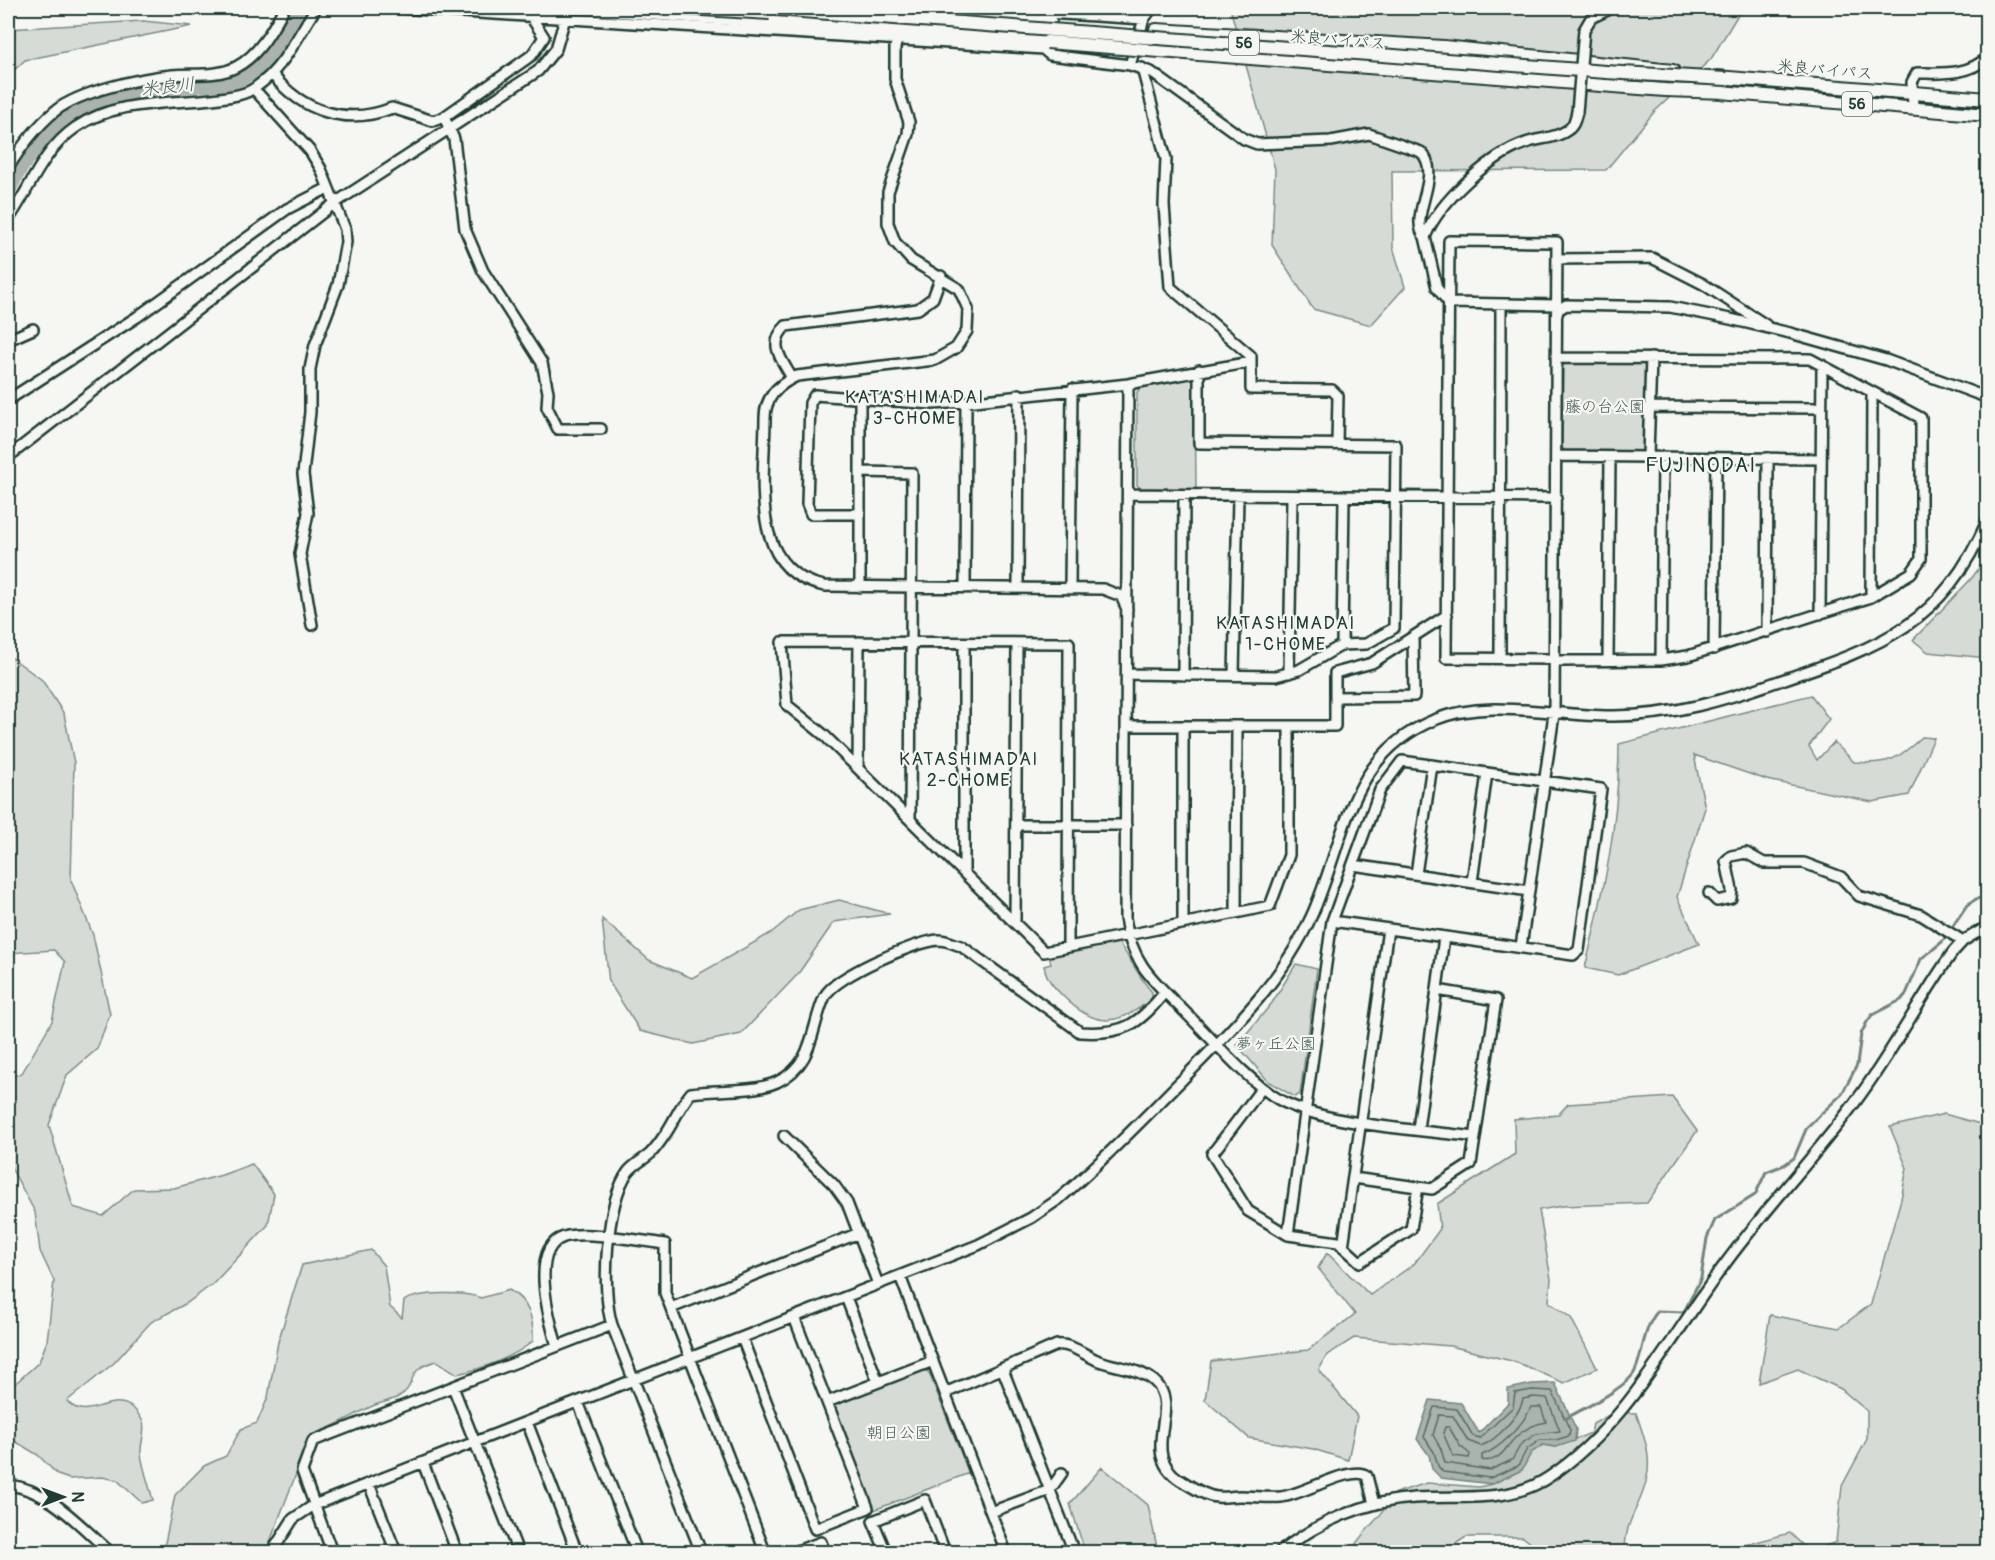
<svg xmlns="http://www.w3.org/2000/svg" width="1995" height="1560" font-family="Pangolin,'Klee One',sans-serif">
<rect width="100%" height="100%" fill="#f6f6f2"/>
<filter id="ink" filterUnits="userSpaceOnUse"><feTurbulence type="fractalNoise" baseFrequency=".0167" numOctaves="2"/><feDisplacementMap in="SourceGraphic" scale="12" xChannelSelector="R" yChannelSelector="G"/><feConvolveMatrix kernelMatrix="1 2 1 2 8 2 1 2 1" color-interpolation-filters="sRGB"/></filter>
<g filter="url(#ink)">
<path fill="#d6dbd6" stroke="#7a8c85" stroke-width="1.5" d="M1230,8H1742L1711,59L1654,112L1606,170L1392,171L1393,247L1405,287L1371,325L1313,309L1272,245L1275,169Z
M143,21L192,26L25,60L8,76V29Z
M1567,362L1642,363L1647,368L1645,453L1566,452L1562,447L1563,366Z
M1190,376L1195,381L1196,490H1142L1137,485V392L1142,386Z
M1987,558V658L1928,652L1913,640L1971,579Z
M8,655L42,680L64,714L74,763L71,880L93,935L110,1014L97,1049L67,1075L49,1125L73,1207L103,1216L134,1189L174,1188L222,1175L252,1164L274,1194L268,1225L214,1283L187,1303L151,1322L114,1363L67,1401C87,1425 112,1388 135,1410C138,1413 141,1418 143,1422C146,1431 140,1444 141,1454C143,1469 149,1485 153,1500L142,1503L117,1480L102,1477L69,1479L58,1475L38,1455L8,1437V1390L39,1362L47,1341L54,1281L40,1251L35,1212L8,1162V1078L22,1073L52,1021L65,962L54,950L8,953Z
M1811,695L1829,719L1809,746L1817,760L1834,742L1854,762C1888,765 1897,760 1922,737L1934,738L1909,795L1872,802L1767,780L1694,755L1705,808L1677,897L1699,944L1618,975L1585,968C1604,891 1619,823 1619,744Z
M839,900L890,914L834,922L798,974L741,1034L693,1044L640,1031L609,982L602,919L649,960L692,978L771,933L799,910Z
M1116,941C1125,947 1139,979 1152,992V998C1119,1027 1094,1028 1063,996C1053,986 1047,980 1044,966L1051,964L1049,955Z
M1296,964L1317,969L1300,1094L1295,1097L1269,1082L1237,1045L1272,1003Z
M1987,984V1552H1719L1790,1533L1810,1552L1836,1542L1842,1486L1867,1439V1411L1841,1389L1798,1369L1759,1383L1770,1315L1839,1328L1871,1304L1901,1199L1907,1168L1890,1127L1944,1114L1980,1124L1982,1007Z
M1672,1097L1697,1131L1647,1203L1562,1206L1539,1210L1551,1279L1549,1302L1571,1318L1597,1368L1564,1383L1516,1362L1450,1346L1354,1338L1327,1355L1319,1370L1357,1416L1348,1460L1313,1449L1249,1438L1205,1400L1211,1361L1308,1350L1355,1314L1318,1268L1327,1253L1370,1295L1414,1264L1440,1229L1437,1204L1515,1154L1514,1119L1558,1115L1568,1104Z
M371,1250L384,1266L390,1307L402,1318L404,1301C417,1292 466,1291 481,1298L509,1290C529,1301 534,1319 533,1341C514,1357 482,1369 457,1374L437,1361C403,1369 419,1386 398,1397C391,1401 383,1402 375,1405C354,1414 334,1428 311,1435L266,1552H170L165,1543L175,1495L204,1466L226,1456L241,1429L257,1423L268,1397L278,1342L302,1265Z
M923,1369L929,1373L969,1473L874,1510L833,1403Z
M1614,1412L1636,1413C1643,1434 1652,1455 1647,1477C1642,1507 1625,1516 1625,1552H1542L1523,1537H1466L1443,1552H1351C1362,1530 1382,1519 1395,1493L1427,1483L1479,1487L1492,1484L1522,1470L1531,1453L1543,1445L1556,1447L1591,1433L1593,1424Z
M1102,1467L1148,1505L1158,1552H1085L1070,1504Z"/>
<path fill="#aab3ae" stroke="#72847d" stroke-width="1.5" d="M1555,1383L1576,1429L1575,1441L1556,1447L1543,1445L1531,1453L1522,1470L1492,1484L1441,1478L1432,1469L1429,1455L1417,1439L1430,1400L1461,1403L1479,1433L1508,1403V1389L1532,1384Z"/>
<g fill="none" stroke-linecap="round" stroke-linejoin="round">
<path stroke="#576c65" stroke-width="1.5" d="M1532,1390L1552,1391L1570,1430L1569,1436L1556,1440H1540L1527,1449L1518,1466L1490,1478L1443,1472L1438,1466L1434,1452L1424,1437L1434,1407L1457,1409L1473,1436L1480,1438L1513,1407L1515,1393Z
M1533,1397L1547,1398L1560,1431L1536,1434L1521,1444L1512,1460L1490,1470L1445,1463L1441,1449L1433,1435L1439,1415L1453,1416L1468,1441L1481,1446C1497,1440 1520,1415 1523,1399Z
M1531,1407H1541L1546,1422C1535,1424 1524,1429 1516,1437C1505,1447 1500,1464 1482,1460V1455C1500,1449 1523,1425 1531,1407Z
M1445,1427H1449L1460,1446L1470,1454L1469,1458L1453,1456L1443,1433Z"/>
<path stroke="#72847d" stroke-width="3" d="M1567,1418C1584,1408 1628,1387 1635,1371C1644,1350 1643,1328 1658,1311L1684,1312L1701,1278L1707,1238L1715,1220L1755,1195L1766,1172L1784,1165L1794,1158L1807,1127L1842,1094L1857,1065L1861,1034L1867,1022L1872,1015L1901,1000L1906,994L1921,959L1942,942L1967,905L1976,899L1988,897"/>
<path stroke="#aab3ae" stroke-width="18" d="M8,188C21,161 43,133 67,114L140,88L235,81L260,65L272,50L297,8"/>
<g stroke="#1f3d34" stroke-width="14">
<path id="minor" d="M399,8L997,46L1043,49L1050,55L1130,65L1151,72L1244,139L1257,144L1331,141L1369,134L1421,152C1444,175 1407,216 1425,237
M965,8L1144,19
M1584,30L1591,18L1612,8
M898,34L895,48V79L909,122L908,134L888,192V223L895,242L911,260L959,289L968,309L967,331L956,348L935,360L797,376C779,384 765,397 765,418C765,476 747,571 824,586L1103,589L1121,596L1127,609
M1130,65L1144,19L1152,8
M1142,68L1166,159L1164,205L1170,287L1251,356V389L1332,390L1338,396L1337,444
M272,74C302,112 347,126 392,108L433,121L444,117L532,55L544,37L531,17
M254,89L310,151L321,169L345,229L346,242L338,285L315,345L310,369V412L303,474L308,513L300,554L312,625
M1913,108L1912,82L1917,73C1943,73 1967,76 1988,57
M444,117L454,139L465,229L483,271L542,363L548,392L547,407L558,429H601
M8,168C21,147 36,127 55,111C80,91 141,78 172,75C193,73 217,77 236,67C258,56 273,29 284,8
M8,220C30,189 42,151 75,128C115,100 167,104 212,99C227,97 244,96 256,87C284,68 298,35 316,8
M1557,259L1652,258L1703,284L1766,325
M1557,305L1449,303L1437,288L1425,237C1439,202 1490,155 1526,143C1538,138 1555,139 1566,131C1574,127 1575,119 1577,112
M1557,315L1558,310L1566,305L1670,307L1730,319L1790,333L1886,360L1988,398
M8,340L33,329
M792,378C782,360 767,344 786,326L918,309L933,298L941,276
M1128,384L1125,918C1131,964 1156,983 1188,1015C1214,1041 1247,1080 1278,1099C1322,1125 1423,1130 1475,1137
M8,400L137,317L287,209L328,188
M1650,407L1821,408
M1556,456L1821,459
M8,457L335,203L538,71L556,49L568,8
M1648,457L1651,358
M860,472L912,473L910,820
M1128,494L1556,498
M860,514H811L807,504L810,403L815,395L933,404L966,402L1128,384L1251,362
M860,587V399
M965,588L966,402
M1018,588L1019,394
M1070,589L1072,389
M1871,597L1872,392
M1820,614L1822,365
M1767,632L1768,458
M1342,645L1344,497
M1714,649L1716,458
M1500,658L1501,304
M1608,660L1610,457
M1661,660L1663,457
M1289,673L1292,497
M1127,674L1276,676L1299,670L1342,645L1366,644L1394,628L1396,445L1199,443V370
M1183,675L1184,495
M1234,675L1238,497
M1335,697L1414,696L1413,638
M1126,726H1335V673L1372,663L1447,615
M858,768L859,642
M1016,825H1126
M1353,865L1529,891
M964,872V643
M1416,874L1432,765
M1472,882L1487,773
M1709,893L1717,901L1731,898L1732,890L1726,861L1731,856L1746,853L1764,863H1804L1841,877L1859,896L1921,915L1963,941
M1236,913L1237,726
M1015,923L1017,643
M1183,923V726
M1068,947L1069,643L782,642L787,705L824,735L1044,952L1270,906L1289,855V726
M1521,947L1554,714L1557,242L1449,241L1446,658L1547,659L1561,661L1661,660L1688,656L1871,597L1911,573L1921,559V418L1810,359L1556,358
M1262,1088L1212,1154L1248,1211L1288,1235L1338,1242L1360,1262L1411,1229L1418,1187
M1418,1129L1444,937
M784,1136L834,1185L847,1203L878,1284
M1353,1178L1432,1189L1471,1164L1496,1000L1437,990
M1288,1235L1332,921L1380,790L1402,761L1601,789L1579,950L1573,955L1332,921
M1343,1247L1388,929
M900,1276L1006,1552
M846,1297L878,1382
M671,1308L859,1233
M742,1338L815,1529L868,1508L794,1317
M557,1346C550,1322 528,1248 564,1237C583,1230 642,1241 665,1244V1293L764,1549L757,1552
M1003,1370L1074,1552
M453,1387L518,1552
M945,1393L1057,1345C1071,1343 1086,1356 1099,1361C1116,1367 1140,1369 1154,1381C1184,1407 1137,1452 1180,1480C1191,1486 1204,1496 1217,1497C1224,1498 1233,1496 1240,1496C1254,1496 1268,1498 1281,1497C1303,1495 1352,1464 1367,1476L1374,1504
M578,1402L637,1552
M827,1402L933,1361
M527,1422L577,1552
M423,1463L457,1552
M369,1484L396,1552
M8,1485C49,1489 80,1526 110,1552
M991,1512L1050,1490L1062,1473
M272,1552L293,1519L314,1505L978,1245L1031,1218L1059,1199C1102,1162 1141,1121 1181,1081C1231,1030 1283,981 1312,915C1345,841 1348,755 1434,720C1489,697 1556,717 1614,716C1672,716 1725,700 1779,681C1881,646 1942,626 1988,519
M332,1552L302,1471L313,1441L612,1325
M701,1552L612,1325C601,1290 606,1202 628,1172C633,1165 643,1160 650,1154C655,1149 660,1142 664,1136C674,1122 679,1107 691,1093C718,1089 752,1093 777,1082C815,1064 810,1028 825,996C835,976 916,941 939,940C946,940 954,944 961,946L1080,1032C1124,1035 1138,1025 1165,992
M794,1552L821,1542L825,1552
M886,1552L873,1521L925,1500L945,1552
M1280,1552C1318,1522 1365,1501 1415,1498C1461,1495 1509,1504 1549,1477C1626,1426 1669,1340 1722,1268C1764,1210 1814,1158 1856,1101C1892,1053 1919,1000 1953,952L1963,941L1988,926"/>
</g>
<g stroke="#1f3d34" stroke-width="16">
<path id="major" d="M580,8L1047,42
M851,8L1050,22
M1156,30L1444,47L1673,71
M1147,50L1665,90L1726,92
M1717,77L1988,99
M1720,92L1988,115"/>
</g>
<use href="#minor" stroke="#f6f6f2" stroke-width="9"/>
<use href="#major" stroke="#f6f6f2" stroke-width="12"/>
<g stroke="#1f3d34" stroke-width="14" stroke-linecap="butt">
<path id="minor-bridge" d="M1577,112L1584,30"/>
</g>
<g stroke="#1f3d34" stroke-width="16" stroke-linecap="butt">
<path id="major-bridge" d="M685,8L770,13
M763,8L1606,72L1726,79
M1047,42L1147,50"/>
</g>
<use href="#minor-bridge" stroke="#f6f6f2" stroke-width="9"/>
<use href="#major-bridge" stroke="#f6f6f2" stroke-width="12"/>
</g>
</g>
<g text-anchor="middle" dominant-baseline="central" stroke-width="4.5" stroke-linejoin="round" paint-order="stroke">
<g fill="#f6f6f2" stroke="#60746d" stroke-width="1.5">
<rect x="1229" y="31" width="30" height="24" rx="4.5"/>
<rect x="1842" y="92" width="30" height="24" rx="4.5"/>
</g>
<g font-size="15" font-weight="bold" fill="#1f3d34">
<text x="1244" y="43">56</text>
<text x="1857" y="104">56</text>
</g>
<g font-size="16" fill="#1f3d34" stroke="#f6f6f2">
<text transform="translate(1338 40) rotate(5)">米良バイパス</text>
<text transform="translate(1825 70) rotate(5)">米良バイパス</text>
</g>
<g font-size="16" fill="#445d54" stroke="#f6f6f2">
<text x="1605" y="407">藤の台公園</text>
<text x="1276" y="1044">夢ヶ丘公園</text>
<text x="899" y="1433">朝日公園</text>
</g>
<g font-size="18" font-style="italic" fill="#425a52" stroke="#f6f6f2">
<text transform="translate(168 87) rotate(-6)">米良川</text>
</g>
<g font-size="18" letter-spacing="1.5" fill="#1f3d34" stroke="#f6f6f2">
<text x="915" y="397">KATASHIMADAI<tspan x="915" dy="21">3-CHOME</tspan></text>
<text x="1286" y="623">KATASHIMADAI<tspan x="1286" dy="21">1-CHOME</tspan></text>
<text x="969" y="759">KATASHIMADAI<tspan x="969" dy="21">2-CHOME</tspan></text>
</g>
<g font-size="20" letter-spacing="1.5" fill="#1f3d34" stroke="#f6f6f2">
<text x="1701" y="465">FUJINODAI</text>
</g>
</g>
<rect width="1995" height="1560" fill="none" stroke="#f6f6f2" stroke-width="30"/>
<rect x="15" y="15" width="1965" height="1530" fill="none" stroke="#1f3d34" stroke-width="2" filter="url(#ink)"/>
<g transform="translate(63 1497) rotate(90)" stroke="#f6f6f2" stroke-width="4.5" paint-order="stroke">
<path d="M0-4.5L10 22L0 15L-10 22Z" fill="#1f3d34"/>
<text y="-9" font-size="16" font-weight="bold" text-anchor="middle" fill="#1f3d34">N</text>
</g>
</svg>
